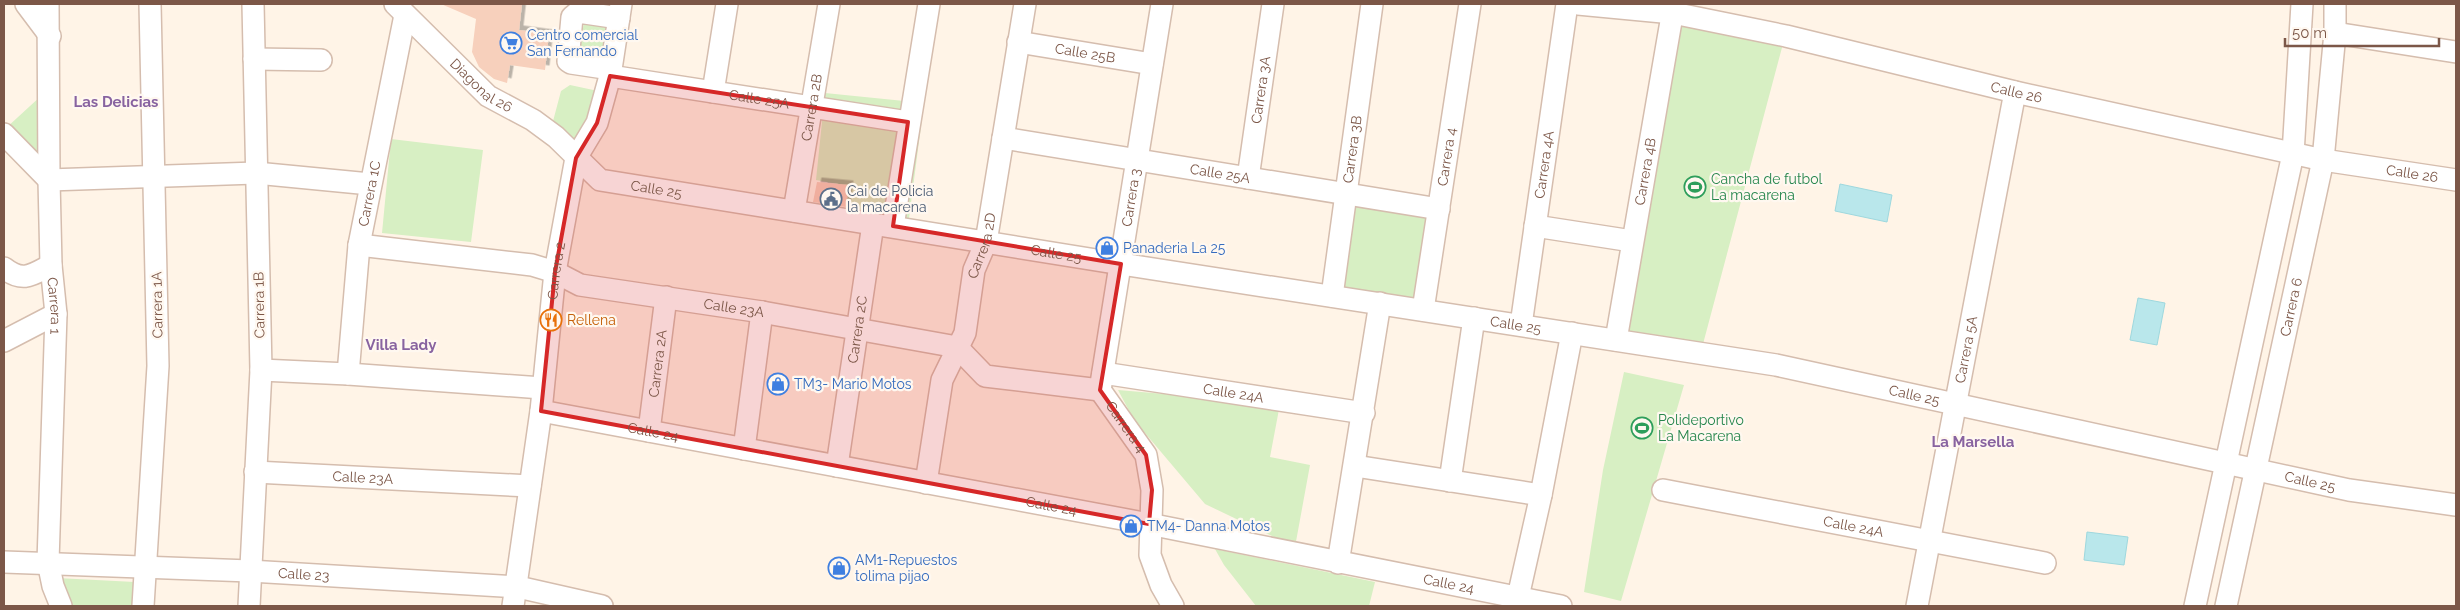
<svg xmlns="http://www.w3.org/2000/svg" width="2460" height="610" font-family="Raleway,sans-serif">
<defs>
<filter id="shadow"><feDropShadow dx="4.5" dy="-4.5" stdDeviation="0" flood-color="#0004"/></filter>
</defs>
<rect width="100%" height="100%" fill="#fff4e7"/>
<path fill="#d7efc3" d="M1674,15L1784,40L1703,344L1620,333Z
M584,23L614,27L609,57L579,49Z
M570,85L598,91L591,119L574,146L552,125L561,91Z
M825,93L924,103L908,226L844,217L849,186L816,180Z
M42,95L47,170L5,129Z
M391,139L483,150L471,242L382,233Z
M1353,201L1436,214L1421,308L1339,295Z
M1624,372L1684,385L1621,601L1584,592L1603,470Z
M1118,390L1280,404L1270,457L1310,465L1295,547L1205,504L1134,420Z
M1215,549L1375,582L1369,606H1256L1224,565Z
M57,578L135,582L134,606H68Z"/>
<path fill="#b9e7eb" stroke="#9ed8de" d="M1840,184L1892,195L1887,222L1835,211Z
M2138,298L2165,303L2157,345L2130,340Z
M2087,532L2128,537L2124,565L2084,560Z"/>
<path fill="#f7d0bc" filter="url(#shadow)" d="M441,4H522L519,30L549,34L545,70L510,65L507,83L494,79L479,67L472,52L476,19Z
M817,182L849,185L846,207L813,202Z"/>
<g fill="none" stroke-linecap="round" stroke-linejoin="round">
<g stroke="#d5bdae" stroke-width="24">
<g id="minor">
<path d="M26,4L50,36"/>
<path id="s1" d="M48,4L49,180L51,265L56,314L48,562L53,586L61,606"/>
<path id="s2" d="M395,4L488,96L533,120L556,137L600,180L1121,264L1776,365L2349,490L2456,505"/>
<path id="s3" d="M1578,4L1673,13L1786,36L2015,92L2323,160L2456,180"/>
<path d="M2335,33L2456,52"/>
<path id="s4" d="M1018,42L1152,64"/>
<path d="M254,59L321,60"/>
<path d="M611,69L571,63L568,61L572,17L578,12L619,18"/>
<path id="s5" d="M610,76L908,122"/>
<path d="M713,92L727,4"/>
<path d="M4,134L49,180L256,173L370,184"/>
<path id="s6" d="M1003,138L1439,209"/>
<path id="s7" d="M1248,178L1273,4"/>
<path id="s8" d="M794,211L829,4"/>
<path d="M893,226L929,4"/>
<path d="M1535,226L1632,241"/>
<path id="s9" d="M359,245L532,265L555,272L580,285L762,312L957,347L985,376L1100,390"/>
<path d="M4,268C23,283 32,275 51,265"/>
<path id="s10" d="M1332,296L1372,4"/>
<path id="s11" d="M1423,310L1470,4"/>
<path id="s12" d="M1521,325L1567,4"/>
<path id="s13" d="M1616,340L1674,4"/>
<path d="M4,341L56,314"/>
<path d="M261,370L348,374L542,388"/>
<path id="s14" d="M1103,373L1364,413"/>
<path id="s15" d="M348,374L359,245L405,15"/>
<path id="s16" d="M1100,390L1162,4"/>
<path id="s17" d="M1100,390L1146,455L1152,490L1150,555L1161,585L1173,606"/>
<path id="s18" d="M541,411L1149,524L1561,606"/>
<path id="s19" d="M649,431L666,297"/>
<path d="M744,449L762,312"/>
<path id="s20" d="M837,466L873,224"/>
<path d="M1355,466L1541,495"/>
<path id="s21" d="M255,472L530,486"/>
<path d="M1450,481L1474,318"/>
<path id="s22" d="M926,483L942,380L965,333L974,270L986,242L1025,4"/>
<path id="s23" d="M1663,490L2045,563"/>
<path id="s24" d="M4,562L250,571L518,587L602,606"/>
<path d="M1338,563L1380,303"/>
<path d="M1518,597L1541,495L1572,333"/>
<path d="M143,606L158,366L150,4"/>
<path d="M249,606L261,370L253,4"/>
<path id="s25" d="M513,606L541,411L555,272L576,158L597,123L610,76L621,4"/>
<path id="s26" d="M1917,606L2015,92"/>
<path d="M2195,606L2293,154L2302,4"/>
<path id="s27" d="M2226,606L2323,160L2335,33V4"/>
</g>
</g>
<use href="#minor" stroke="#fff" stroke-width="21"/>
</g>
<path fill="#d62828" fill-opacity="0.2" stroke="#d62828" stroke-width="4" stroke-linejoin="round" d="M610,76L908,122L893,226L1121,264L1100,390L1146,455L1152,490L1149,524L541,411L555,272L576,158L597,123Z"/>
<defs>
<g id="supermarket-ring" transform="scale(1.125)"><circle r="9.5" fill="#fff8f0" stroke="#3f7fe0" stroke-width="1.5"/><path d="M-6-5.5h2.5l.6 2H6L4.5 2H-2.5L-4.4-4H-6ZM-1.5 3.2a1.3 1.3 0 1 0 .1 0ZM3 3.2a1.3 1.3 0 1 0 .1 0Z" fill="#3f7fe0"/></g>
<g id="stadium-ring" transform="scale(1.125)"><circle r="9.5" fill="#fff8f0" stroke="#2e9e5b" stroke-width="1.5"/><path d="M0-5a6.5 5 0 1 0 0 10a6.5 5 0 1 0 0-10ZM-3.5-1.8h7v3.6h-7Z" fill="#2e9e5b"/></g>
<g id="civic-ring" transform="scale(1.125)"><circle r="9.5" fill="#fff8f0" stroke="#5c6f8a" stroke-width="1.5"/><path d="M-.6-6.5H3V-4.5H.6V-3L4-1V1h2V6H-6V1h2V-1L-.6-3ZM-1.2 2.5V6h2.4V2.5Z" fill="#5c6f8a"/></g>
<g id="shop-ring" transform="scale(1.125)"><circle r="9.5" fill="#fff8f0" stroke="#3f7fe0" stroke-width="1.5"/><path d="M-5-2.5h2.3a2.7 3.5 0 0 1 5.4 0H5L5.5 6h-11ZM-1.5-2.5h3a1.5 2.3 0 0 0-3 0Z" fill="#3f7fe0"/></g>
<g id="restaurant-ring" transform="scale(1.125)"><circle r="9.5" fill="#fff8f0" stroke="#e8710a" stroke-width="1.5"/><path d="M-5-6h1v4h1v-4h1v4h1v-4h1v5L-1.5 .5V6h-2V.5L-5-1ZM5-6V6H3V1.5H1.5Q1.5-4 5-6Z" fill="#e8710a"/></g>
</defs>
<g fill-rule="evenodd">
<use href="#supermarket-ring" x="511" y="43"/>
<use href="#stadium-ring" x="1695" y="187"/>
<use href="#civic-ring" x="831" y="199"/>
<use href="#shop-ring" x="1107" y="248"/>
<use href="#restaurant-ring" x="551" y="320"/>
<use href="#shop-ring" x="778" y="384"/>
<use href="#stadium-ring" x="1642" y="428"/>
<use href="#shop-ring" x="1131" y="526"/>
<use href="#shop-ring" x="839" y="568"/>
</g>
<g text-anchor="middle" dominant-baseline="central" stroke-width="4.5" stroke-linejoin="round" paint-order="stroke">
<g font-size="14" fill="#366cbe" stroke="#fff8f0" text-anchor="start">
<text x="527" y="35">Centro comercial<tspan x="527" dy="16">San Fernando</tspan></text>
<text x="1123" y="248">Panaderia La 25</text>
<text x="794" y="384">TM3- Mario Motos</text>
<text x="1147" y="526">TM4- Danna Motos</text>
<text x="855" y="560">AM1-Repuestos<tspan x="855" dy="16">tolima pijao</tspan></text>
</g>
<g font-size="14" fill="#7c5748" stroke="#fff8f0">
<text stroke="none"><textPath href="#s4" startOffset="68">Calle 25B</textPath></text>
<text stroke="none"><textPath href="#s2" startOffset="119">Diagonal 26</textPath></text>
<text stroke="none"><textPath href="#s7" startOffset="89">Carrera 3A</textPath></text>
<text stroke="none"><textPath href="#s3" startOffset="448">Calle 26</textPath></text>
<text stroke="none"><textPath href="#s5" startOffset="151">Calle 25A</textPath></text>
<text stroke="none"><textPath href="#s8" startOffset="105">Carrera 2B</textPath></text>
<text stroke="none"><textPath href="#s10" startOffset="148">Carrera 3B</textPath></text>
<text stroke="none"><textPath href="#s11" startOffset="155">Carrera 4</textPath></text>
<text stroke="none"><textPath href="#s12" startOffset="162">Carrera 4A</textPath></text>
<text stroke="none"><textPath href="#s13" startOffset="171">Carrera 4B</textPath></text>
<text stroke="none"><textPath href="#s6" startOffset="220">Calle 25A</textPath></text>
<text stroke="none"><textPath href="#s3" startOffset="852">Calle 26</textPath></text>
<text stroke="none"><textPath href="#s2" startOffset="329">Calle 25</textPath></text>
<text stroke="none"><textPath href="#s15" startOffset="182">Carrera 1C</textPath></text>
<text stroke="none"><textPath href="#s16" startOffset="195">Carrera 3</textPath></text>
<text stroke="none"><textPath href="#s22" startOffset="246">Carrera 2D</textPath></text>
<text stroke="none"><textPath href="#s2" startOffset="734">Calle 25</textPath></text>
<text stroke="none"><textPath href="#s25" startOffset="338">Carrera 2</textPath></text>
<text transform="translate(157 305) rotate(-91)">Carrera 1A</text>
<text transform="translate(259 305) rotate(-91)">Carrera 1B</text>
<text stroke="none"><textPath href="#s1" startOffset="302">Carrera 1</textPath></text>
<text stroke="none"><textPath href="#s27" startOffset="306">Carrera 6</textPath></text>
<text stroke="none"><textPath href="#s9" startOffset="382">Calle 23A</textPath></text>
<text stroke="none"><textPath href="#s2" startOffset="1199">Calle 25</textPath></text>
<text stroke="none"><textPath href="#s20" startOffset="138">Carrera 2C</textPath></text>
<text stroke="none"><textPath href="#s26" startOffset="261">Carrera 5A</textPath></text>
<text stroke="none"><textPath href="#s19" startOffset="68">Carrera 2A</textPath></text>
<text stroke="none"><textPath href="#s14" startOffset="132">Calle 24A</textPath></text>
<text stroke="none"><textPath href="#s2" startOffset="1604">Calle 25</textPath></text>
<text stroke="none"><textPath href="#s17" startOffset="45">Carrera 4</textPath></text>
<text stroke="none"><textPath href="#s18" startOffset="114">Calle 24</textPath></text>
<text stroke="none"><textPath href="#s21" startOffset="108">Calle 23A</textPath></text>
<text stroke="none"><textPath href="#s2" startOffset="2009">Calle 25</textPath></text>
<text stroke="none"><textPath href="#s18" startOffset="519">Calle 24</textPath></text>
<text stroke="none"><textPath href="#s23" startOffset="194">Calle 24A</textPath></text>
<text stroke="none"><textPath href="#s24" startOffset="300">Calle 23</textPath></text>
<text stroke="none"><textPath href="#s18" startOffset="924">Calle 24</textPath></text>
</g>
<g font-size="14" fill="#27864d" stroke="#fff8f0" text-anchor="start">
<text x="1711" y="179">Cancha de futbol<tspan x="1711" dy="16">La macarena</tspan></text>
<text x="1658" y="420">Polideportivo<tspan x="1658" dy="16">La Macarena</tspan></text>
</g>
<g font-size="14" fill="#4e5e75" stroke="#fff8f0" text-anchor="start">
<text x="847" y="191">Cai de Policia<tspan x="847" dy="16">la macarena</tspan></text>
</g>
<g font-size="14" fill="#c56008" stroke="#fff8f0" text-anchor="start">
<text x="567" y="320">Rellena</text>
</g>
<g font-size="15" font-weight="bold" fill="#8863a0" stroke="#fff8f0">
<text x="116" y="102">Las Delicias</text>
<text x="401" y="345">Villa Lady</text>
<text x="1973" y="442">La Marsella</text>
</g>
</g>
<rect width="2460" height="610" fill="none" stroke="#7c5748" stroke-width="10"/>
<path d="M2285 38v8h154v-8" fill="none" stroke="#7c5748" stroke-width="2.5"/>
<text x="2292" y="38" font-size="15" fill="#7c5748" stroke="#fff8f0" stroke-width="4" paint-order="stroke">50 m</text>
</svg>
